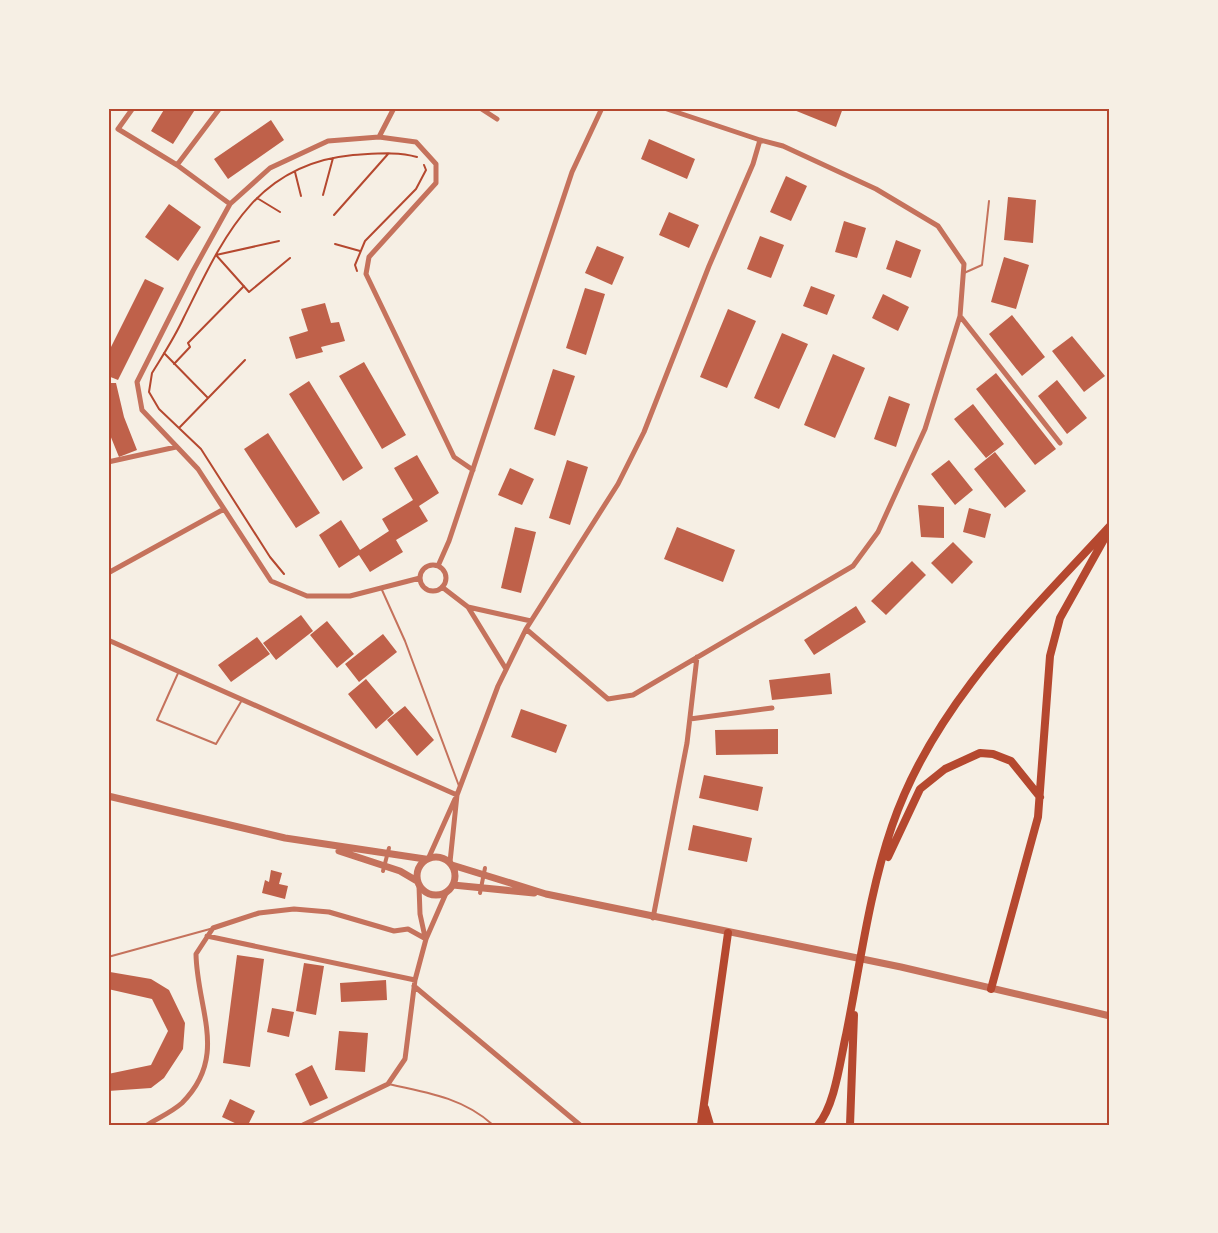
<svg xmlns="http://www.w3.org/2000/svg" width="1218" height="1233" font-family="'Archivo Narrow',sans-serif">
<rect width="100%" height="100%" fill="#f6efe4"/>
<path fill="#bf614a" d="M165,108H196L173,144L151,131Z
M789,108H843L836,127Z
M271,120L284,140L228,179L214,159Z
M649,139L695,159L687,179L641,159Z
M786,176L807,186L791,221L770,212Z
M1008,197L1036,200L1033,243L1004,240Z
M169,204L201,227L178,261L145,237Z
M669,212L699,225L689,248L659,235Z
M844,221L866,228L857,258L835,252Z
M760,236L784,245L771,278L747,269Z
M896,240L921,250L911,278L886,269Z
M597,246L624,257L612,285L585,273Z
M1004,257L1029,265L1016,309L991,302Z
M145,279L164,288L118,380L108,376V353Z
M811,286L835,295L827,315L803,306Z
M585,288L605,294L586,355L566,348Z
M883,294L909,307L898,331L872,318Z
M325,303L331,323L339,322L345,341L321,347L323,352L296,359L289,337L308,331L301,309Z
M728,309L756,321L727,388L700,377Z
M1012,315L1045,357L1022,376L989,334Z
M782,333L808,344L779,409L754,398Z
M1072,336L1105,376L1084,392L1052,351Z
M833,354L865,368L835,438L804,425Z
M364,362L406,435L382,449L339,376Z
M553,369L575,376L555,436L534,429Z
M996,373L1056,449L1035,465L976,389Z
M1057,380L1087,418L1067,434L1038,396Z
M309,381L363,468L343,481L289,394Z
M108,383H116L124,417L137,450L119,457L108,430Z
M889,396L910,404L896,447L874,439Z
M973,404L1004,444L986,458L954,419Z
M268,433L320,513L296,528L244,449Z
M995,452L1026,491L1005,508L974,469Z
M417,455L439,493L419,506L428,521L396,540L403,552L370,572L359,555L339,568L319,535L341,520L360,550L389,531L382,519L413,500L394,468Z
M567,460L588,467L570,525L549,518Z
M949,460L973,490L955,505L931,474Z
M510,468L534,479L522,505L498,495Z
M918,505L944,507V538L921,537Z
M969,508L991,514L985,538L963,532Z
M515,527L536,532L521,593L501,588Z
M677,527L735,550L723,582L664,559Z
M953,542L973,562L952,584L931,563Z
M912,561L926,575L886,615L871,601Z
M856,606L866,622L814,655L804,640Z
M301,615L313,631L276,660L263,643Z
M327,621L354,654L337,668L310,635Z
M383,634L397,652L359,682L345,664Z
M257,637L270,654L231,682L218,665Z
M830,673L832,694L772,700L769,680Z
M366,679L394,713L376,729L348,694Z
M405,706L434,740L417,756L387,720Z
M521,709L567,725L556,753L511,737Z
M778,729V754L716,755L715,730Z
M704,775L763,787L758,811L699,798Z
M693,825L752,838L747,862L688,850Z
M271,870L282,873L279,884L288,886L285,899L262,893L265,880L269,882Z
M237,955L264,959L250,1067L223,1063Z
M304,963L324,966L316,1015L296,1011Z
M110,972L151,979L169,990L185,1023L183,1049L164,1078L151,1088L108,1091V1074L151,1065L168,1031L152,999L108,989Z
M386,980L387,1000L341,1002L340,983Z
M272,1008L294,1012L289,1037L267,1032Z
M339,1031L368,1033L365,1072L335,1070Z
M312,1065L328,1098L310,1106L295,1074Z
M230,1099L255,1111L248,1125H239L222,1117Z"/>
<g fill="none" stroke-linecap="round" stroke-linejoin="round">
<path stroke="#b5482f" stroke-width="2" d="M295,172L301,196
M323,195L333,158
M257,198L280,212
M334,215L388,154
M279,241L216,255L249,292L290,258
M335,244L360,251
M357,271L355,265L365,241L416,189L426,170L424,165
M164,353L208,398
M174,364L190,347L188,343L244,286
M179,428L245,360
M284,574L270,557L201,449L159,409L149,392L152,373C163,355 175,337 184,317C223,239 254,164 353,155C374,154 397,151 417,157"/>
<path stroke="#c5725c" stroke-width="2" d="M964,273L982,265L989,201
M382,590L405,641L459,786
M179,671L157,720L216,744L242,700
M108,957L210,929
M388,1084C426,1092 464,1098 493,1125"/>
<path stroke="#c5725c" stroke-width="4" d="M383,871L389,848
M480,893L485,868"/>
<path stroke="#c5725c" stroke-width="5" d="M133,108L118,129L177,165
M220,108L177,165L230,204
M480,108L497,119
M379,137L394,108
M960,316L1060,443
M108,462L176,447
M420 578a13 13 0 1 1 26 0a13 13 0 1 1-26 0Z
M438,566L449,541L572,172L602,108
M108,573L224,509
M420,578L350,596H307L271,581L198,469L142,410L137,382L193,271L230,204L270,168L328,141L379,137L416,142L436,164V183L369,257L366,274L454,457L473,470
M442,587L468,607L506,669
M468,607L531,621
M526,629L608,699L633,695L853,566L878,532L925,429L960,316L964,264L938,226L876,189L783,146L760,140
M108,640L457,795
M690,719L772,708
M429,857L455,799
M450,862L457,795L498,686L526,629L618,484L644,432L709,266L753,164L760,140L664,108
M419,886L420,914L425,937
M653,918L687,743L697,657
M207,936L415,980
M414,986L580,1125
M147,1125C158,1118 172,1112 182,1103C229,1056 197,1010 196,954L213,928L259,913L294,909L329,912L394,931L408,929L426,939
M303,1125L388,1084L405,1059L415,980L426,939L447,891"/>
<path stroke="#c5725c" stroke-width="7" d="M108,796L285,838L425,859
M339,851L400,871L417,881
M417 876a19 19 0 1 1 38 0a19 19 0 1 1-38 0Z
M452,865L546,894L901,967L1110,1016
M453,885L534,893"/>
<path stroke="#b5482f" stroke-width="8" d="M888,857L920,789L945,769L980,753L993,754L1011,761L1040,797
M991,989L1038,817L1050,656L1060,618L1107,534
M705,1108L710,1125
M701,1125L728,933
M818,1125C835,1105 840,1061 846,1035C860,966 869,893 892,826C933,706 1026,617 1110,526
M850,1125L854,1015"/>
</g>
<rect width="1218" height="1233" fill="none" stroke="#f6efe4" stroke-width="219"/>
<rect x="110" y="110" width="998" height="1014" fill="none" stroke="#b5482f" stroke-width="2"/>
</svg>
